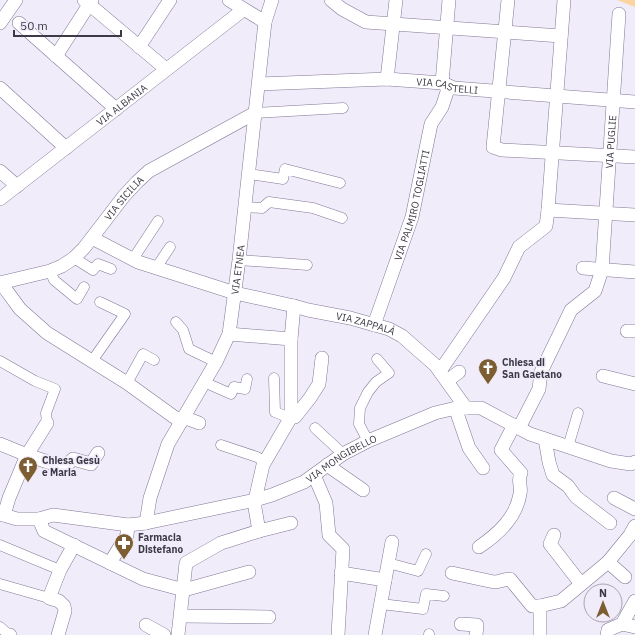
<svg xmlns="http://www.w3.org/2000/svg" width="635" height="635" font-family="'IBM Plex Sans',sans-serif">
<rect width="100%" height="100%" fill="#f0ecfa"/>
<path fill="#fbd49f" d="M617,0H635V7Z"/>
<g fill="none" stroke-linecap="round" stroke-linejoin="round">
<g stroke="#827796" stroke-width="11">
<path id="pedestrian" d="M255,113L343,108
M249,174L283,179L285,169L340,183
M245,207L262,208L269,202L313,208L342,218
M74,258L93,270L98,264L111,269
M133,259L158,221
M239,260L307,265
M156,268L170,247
M50,271L54,280L77,299L84,287
M176,322L183,330L189,349L216,362
M0,361L35,381L55,389L46,413L47,423
M92,361L125,314L100,302
M274,378L275,412L290,418
M204,382L231,394L234,387L245,389L247,379
M127,383L143,354L154,360
M315,428L343,454
M368,441L359,424L360,408L368,392L376,382L389,373L377,359
M221,445L257,457L265,462
M568,447L578,413
M0,545L60,570
M388,563L418,571L426,554
M0,584L49,598
M381,604L423,609L426,594L444,596
M0,627L9,635
M429,635V634"/>
</g>
<g stroke="#827796" stroke-width="14">
<g id="minor">
<path d="M84,0L166,69"/>
<path d="M229,0L265,22"/>
<path d="M331,0L342,9L366,22L561,36"/>
<path d="M508,0L493,147L502,150L635,157"/>
<path d="M0,23L16,0"/>
<path d="M19,23L116,109"/>
<path d="M139,47L170,0"/>
<path d="M56,56L92,0"/>
<path d="M387,79L396,0"/>
<path d="M442,83L449,0"/>
<path id="s1" d="M259,84L387,79L442,83L454,88L635,102"/>
<path d="M0,88L66,148"/>
<path d="M0,171L17,186"/>
<path id="s2" d="M0,199L243,10"/>
<path d="M548,210L635,215"/>
<path id="s3" d="M92,238L138,262L235,293L294,306L308,310L350,318L389,329L402,336L435,365L466,408"/>
<path d="M583,268L635,272"/>
<path id="s4" d="M0,283L50,271L62,266L74,258L84,248L124,196L137,182L149,171L255,113"/>
<path d="M1,283L20,309L47,333L127,383L181,422"/>
<path id="s5" d="M374,325L412,217L431,124L442,107L447,92V85"/>
<path d="M627,331H635"/>
<path d="M229,334L291,339"/>
<path d="M440,371L504,278L519,247L546,226L548,210L564,0"/>
<path d="M603,376L635,384"/>
<path d="M447,381L459,372"/>
<path d="M456,408L458,416L469,448L483,468"/>
<path d="M183,417L199,423"/>
<path d="M291,417H295L310,398L319,384L322,358"/>
<path id="s6" d="M519,428L539,389L541,372L571,310L595,291L602,270L619,14"/>
<path d="M545,439L549,462L553,475L568,486L576,497L610,523"/>
<path d="M0,444L27,455L60,466L67,465L73,459L91,464L98,453"/>
<path d="M327,465L363,490"/>
<path d="M314,475L326,503L329,535L343,549L338,635"/>
<path d="M614,498L635,509"/>
<path id="s7" d="M0,514L17,519H39L53,515L128,525L146,523L255,500L272,495L304,482L343,454L368,441L435,413L456,408H481L530,434L611,461L631,464L635,462"/>
<path d="M4,515L9,498L27,455L47,423"/>
<path d="M39,519L44,531L143,579L184,590L249,572"/>
<path id="s8" d="M146,523L150,498L168,444L216,362L229,334L239,260L265,22L272,0"/>
<path d="M259,531L291,523"/>
<path d="M554,535L550,544L581,584"/>
<path d="M479,547C498,534 516,518 520,494C522,486 517,481 521,473L501,450L514,425"/>
<path d="M608,562L625,577"/>
<path d="M110,563L127,535L128,525"/>
<path d="M341,573L385,580L375,635"/>
<path d="M452,573L494,582C500,582 504,579 510,579L532,606H540"/>
<path d="M385,580L392,542"/>
<path d="M181,616L269,617"/>
<path d="M461,624L477,625L476,635"/>
<path d="M622,624L635,601"/>
<path d="M146,625L164,635"/>
<path d="M9,635H10"/>
<path d="M58,635L65,611L64,606L59,601L49,598L60,570L74,545"/>
<path d="M178,635L186,563L221,543L259,531L255,508V500L263,465L291,417V339L294,306"/>
<path d="M540,635V606L561,601L608,562L630,535L635,526"/>
<path d="M607,635L608,630L622,624L635,627"/>
</g>
</g>
<use href="#pedestrian" stroke="#fff" stroke-width="10"/>
<use href="#minor" stroke="#fff" stroke-width="13"/>
</g>
<defs>
<g id="church-pin" transform="scale(1)"><path d="M0 17L-7.5 6A9.5 9.5 0 1 1 7.5 6Z" fill="#7c5e32" stroke="#f0ecfa"/><path d="M-1.2-6h2.4v3.5h3.3v2.4h-3.3V6h-2.4V-.1h-3.3v-2.4h3.3Z" fill="#fff"/></g>
<g id="pharmacy-pin" transform="scale(1)"><path d="M0 17L-7.5 6A9.5 9.5 0 1 1 7.5 6Z" fill="#7c5e32" stroke="#f0ecfa"/><path d="M-2-6h4v4h4v4h-4v4h-4v-4h-4v-4h4Z" fill="#fff"/></g>
</defs>
<g fill-rule="evenodd">
<use href="#church-pin" x="488" y="368"/>
<use href="#church-pin" x="28" y="466"/>
<use href="#pharmacy-pin" x="124" y="543"/>
</g>
<g text-anchor="middle" dominant-baseline="central" stroke-width="3.5" stroke-linejoin="round" paint-order="stroke">
<g font-size="10" fill="#3d3946" stroke="#f0ecfa">
<text stroke="none"><textPath href="#s1" startOffset="189">VIA CASTELLI</textPath></text>
<text stroke="none"><textPath href="#s2" startOffset="154">VIA ALBANIA</textPath></text>
<text stroke="none"><textPath href="#s6" startOffset="311">VIA PUGLIE</textPath></text>
<text stroke="none"><textPath href="#s4" startOffset="157">VIA SICILIA</textPath></text>
<text stroke="none"><textPath href="#s5" startOffset="126">VIA PALMIRO TOGLIATTI</textPath></text>
<text stroke="none"><textPath href="#s8" startOffset="273">VIA ETNEA</textPath></text>
<text stroke="none"><textPath href="#s3" startOffset="288">VIA ZAPPALÀ</textPath></text>
<text stroke="none"><textPath href="#s7" startOffset="356">VIA MONGIBELLO</textPath></text>
</g>
<g font-size="10" font-weight="bold" fill="#3d3946" stroke="#f0ecfa" text-anchor="start">
<text x="502" y="362">Chiesa di<tspan x="502" dy="12">San Gaetano</tspan></text>
<text x="42" y="460">Chiesa Gesù<tspan x="42" dy="12">e Maria</tspan></text>
<text x="138" y="537">Farmacia<tspan x="138" dy="12">Distefano</tspan></text>
</g>
</g>
<g transform="translate(603 603)"><circle r="19" fill="#f0ecfa" stroke="#a8a4b2"/>
<path d="M0-3L7 15L0 10L-7 15Z" fill="#7c5e32"/>
<text y="-6" font-size="11" font-weight="bold" text-anchor="middle" fill="#3d3946">N</text>
</g>
<path d="M14 30v6h107v-6" fill="none" stroke="#3d3946" stroke-width="2"/>
<text x="20" y="30" font-size="12" fill="#3d3946" stroke="#f0ecfa" stroke-width="3" paint-order="stroke">50 m</text>
</svg>
